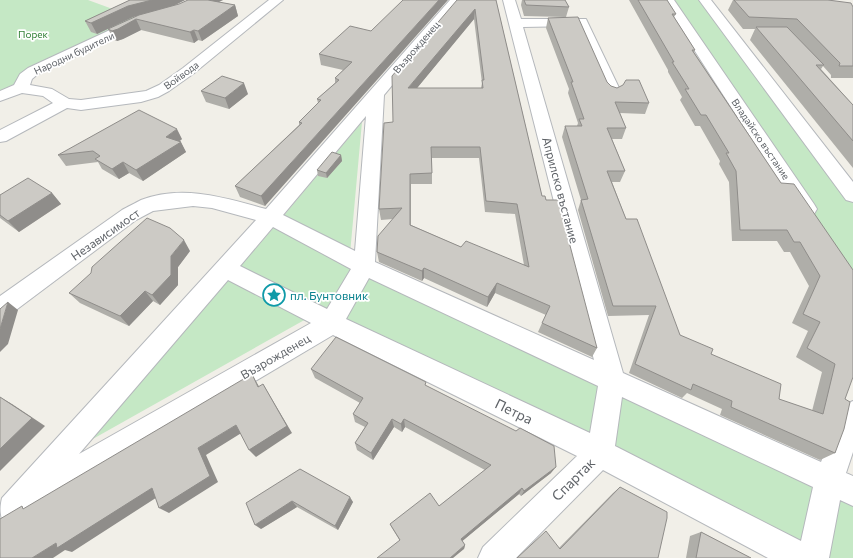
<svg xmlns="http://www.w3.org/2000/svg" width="853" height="558" font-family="Commissioner,sans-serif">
<rect width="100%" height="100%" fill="#f1efe8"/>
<path fill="#c5e8c5" d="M0,0H88L129,15L138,21L33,71L0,96Z
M668,0H705L853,195V278Z
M362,122L349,265L853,503V558H817L324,309L91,440L275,226Z"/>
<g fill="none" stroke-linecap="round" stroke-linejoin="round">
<g stroke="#b5b8bc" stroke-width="2">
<path id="minor" d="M269,0H283L193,74L169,91L158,97L141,102L81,110L67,108L6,141L0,142V130L53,103L43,96L22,93L0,101V91L14,85L20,74L28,68L138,17L143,18L145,21L143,24L38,74L32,79L30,85L52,89L69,99L81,100L146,91L159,85L183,68Z
M450,0H463L384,95L375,262L594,360L503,0H515L521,19H586L621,92L618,95L613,97L608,95L605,92L576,26L523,27L623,373L821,462L844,405L853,401V452L846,473L853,476V506L840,500L829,558H768L603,470L516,558H478L483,547L577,456L333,335L39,509C29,514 23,520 13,524L2,520C0,512 0,506 2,498L256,220L212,208L193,206L153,211L136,220L8,316L0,319V296L122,210C128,207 135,203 141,200C183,184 225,198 266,209ZM366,116L355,251L283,215ZM273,227L351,269L327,309L240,266ZM369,278L598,386L590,433L346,319ZM228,280L311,323L79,454ZM622,397L813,487L801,541L615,446Z
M662,0H674L814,204L817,209L814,214L807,216L800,214Z
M699,0H711L853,182V202L846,200Z"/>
</g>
<use href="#minor" fill="#fff" fill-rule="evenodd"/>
</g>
<path fill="#afaea9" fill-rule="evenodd" d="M130,0H185L173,6L133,17L97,34L91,32L85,21Z
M223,0L218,2L235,5L238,16L202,41L198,40L194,43L141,30L123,39L117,41L114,40L108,29L179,4Z
M457,0H496L542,196L546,200L597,348L592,357L538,332L542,323L546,315L495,293L487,307L424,278L422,281L379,262L377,252L393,219L381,220L379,209L393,122ZM474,19L482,83L481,88H417ZM432,158H479L485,212L515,214L524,265L461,247L411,225V184H432Z
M522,0H565L569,7L566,17L607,82L611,86L649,103L645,114L620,113L626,128L622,139H612L625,171L620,182H612L626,219L680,335L711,354L779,399L812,411L822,372L796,357L808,331L792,323L809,286L790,252H784L777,241H732L729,182L719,164L720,161L700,126H695L680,100L682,97L668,72V70L629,0H667L676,14L674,17L695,50L694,52L781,183L853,270L845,399L835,453L820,460L720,415L722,409L687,393L682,398L629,373L649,315L608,316L578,210L581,200L562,137L565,126H577L578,123L568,93L569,89L546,28L548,18L564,17L524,16L521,5Z
M733,0H828L853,7V78H831V75L823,66L821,69L853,105V168L750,40L755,29H743L728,10Z
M371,31L265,206L240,197L235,186L299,125V122L318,103L317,99L335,83V78L343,70L321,65L319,54Z
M201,91L248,94L229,109L206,102Z
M182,139L180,141L186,152L143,181L129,173L119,179L102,169L98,162L66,166L58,155Z
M341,155L342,161L327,178L318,176L317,170Z
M52,193L61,204L19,232L0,218V195Z
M190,251L178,267V285L160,305L153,301L129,326L80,303L69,293Z
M311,369L426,386L551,473L521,496L519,494L462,541L465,545L464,549L400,541L392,528L390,524L439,506L485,470L405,427L402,432L394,427L373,460L357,450L355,443L365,427L355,422L353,414L360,403L315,378Z
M300,469L353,502L338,530L297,507L261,529Z
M620,487L658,558H517L559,548L613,493Z
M701,532L751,558H686L690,536Z"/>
<path fill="#8f8d8a" d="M152,0H185L173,6L133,17L97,34L91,23L128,6Z
M201,0H223L204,9Z
M439,0H448L265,206L261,196Z
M235,5L238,16L202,41L198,31Z
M475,9L474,19L408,99V88Z
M136,19L141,30L123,39L117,41L112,31Z
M194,30L198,40L194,43L190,32Z
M244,83L248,94L229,109L225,98Z
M177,129L182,139L171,147L166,137Z
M181,142L186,152L143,181L136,170Z
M341,155L342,161L327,178L326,173Z
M123,162L129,173L119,179L112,169Z
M52,193L61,204L19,232L8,221Z
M184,240L190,251L178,267V285L160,305L152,295L171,256Z
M424,268V278L422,281V271Z
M497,283L495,293L487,307L488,297Z
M145,291L153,301L129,326L120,316Z
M8,302L18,310L8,344L0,352V329Z
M252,374L257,383L264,395L258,387Z
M263,384L292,433L256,457L249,450Z
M0,397L12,404L45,426L0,471Z
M392,419L394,427L373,460L371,453Z
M404,419L405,427L402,432L401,424Z
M236,425L243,432L206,455L218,482L169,513L159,508L198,448Z
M556,467L551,473L521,496L524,491Z
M152,488L162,494L72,552L65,550L53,558H32L56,543Z
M522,488L519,494L460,543L461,539Z
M350,497L353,502L338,530L335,526Z
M292,501L297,507L261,529L255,525Z
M465,545L464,549L453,558H450Z"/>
<path fill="#cccac5" stroke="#8f8d8a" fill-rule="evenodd" d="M130,0H152L128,6L91,23L85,21Z
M188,0H208L235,5L198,31L194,30L190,32L136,19L118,29L112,31L108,29L139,15L179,4Z
M403,0H439L261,196L235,186L302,123L299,122L321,100L317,99L339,80L335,78L352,62L319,54L350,26L371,31Z
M457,0H496L542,196H545L546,200H558L597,348L542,323L550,306L497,283L488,297L424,268L422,271L377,252L378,236L402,208L379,209L384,123L393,122L392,76ZM475,9L484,80H482L483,88H408ZM431,147H480L486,201L517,204L529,267L466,241L461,247L410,225V174L432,173Z
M524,0H565L569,7L526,5Z
M638,0H667L676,14H672L695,50H692L781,183L794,184L853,270V377L845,399L850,402L844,429L835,453L731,407L732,401L693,384L691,390L635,364L656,306H613L581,200L588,199L565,126H582L579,119H584L571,82H573L548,18L578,17L607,82L611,86L617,88L623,85L626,80H639L649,103L615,102L626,128H607L625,171H607L626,219H637L680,335L713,349L711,354L781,384L779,399L823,414L835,364L807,348L820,322L803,314L820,276L800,242H794L787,230H740L736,171L726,153H729L706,115H701L685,89H689L672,62H674Z
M734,0H828L851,3L853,7V66H839L840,63L837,60L797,19L749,17Z
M756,27H787L824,65H816L853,105V141Z
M222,76L244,83L225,98L201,91Z
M139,110L177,129L166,137L181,142L136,170L123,162L112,169L95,159L100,156L93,151L58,155Z
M332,152L341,155L326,173L317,170Z
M28,178L52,193L8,221L0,215V195Z
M147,218L170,228L184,240L171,256V275L152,295L145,291L120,316L69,293L91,273L92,267Z
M8,302L0,329V309Z
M336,337L426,382L425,385L516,431L520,428L554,446L556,467L524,491L522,488L461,539L465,545L450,558H377L400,540L390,524L430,493L439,506L491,465L404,419L401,424L392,419L371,453L355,443L368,423L353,414L363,398L311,369Z
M252,374L258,387L263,384L287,426L249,450L236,425L198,448L210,476L159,508L152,488L57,548L56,543L32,558H0V519L22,506L23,509Z
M0,397L32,418L0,449Z
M300,469L350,497L335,526L292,501L255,525L246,503Z
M620,487L667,512V518L658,558H517L546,531L560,549Z
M701,532L751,558H696Z"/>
<defs>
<g id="sight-ring" transform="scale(1.15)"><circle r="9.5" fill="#fff" stroke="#0f9aa8" stroke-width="1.5"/><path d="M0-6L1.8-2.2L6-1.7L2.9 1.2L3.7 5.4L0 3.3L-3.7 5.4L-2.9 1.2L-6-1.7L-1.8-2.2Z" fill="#0f9aa8"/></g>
</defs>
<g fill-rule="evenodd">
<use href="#sight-ring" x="274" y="295"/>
</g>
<g text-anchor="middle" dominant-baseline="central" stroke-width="3.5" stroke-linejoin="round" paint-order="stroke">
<g font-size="10" fill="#348238" stroke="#fff">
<text x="33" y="34">Порек</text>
</g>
<g font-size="10" fill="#5f6368" stroke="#fff">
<text transform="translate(416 47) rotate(-49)">Възрожденец</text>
<text transform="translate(74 53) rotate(-25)">Народни будители</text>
<text transform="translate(181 75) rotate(-36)">Войвода</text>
<text transform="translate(761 139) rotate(56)">Владайско въстание</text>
</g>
<g font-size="12" fill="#5f6368" stroke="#fff">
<text transform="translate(561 190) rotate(75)">Априлско въстание</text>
<text transform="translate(105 234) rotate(-35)">Независимост</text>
<text transform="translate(275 356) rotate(-30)">Възрожденец</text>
</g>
<g font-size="12" fill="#0d838f" stroke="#fff" text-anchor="start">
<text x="290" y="295">пл. Бунтовник</text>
</g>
<g font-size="14" fill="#5f6368" stroke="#fff">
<text transform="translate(514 411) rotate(26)">Петра</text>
<text transform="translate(573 479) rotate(-45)">Спартак</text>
</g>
</g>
</svg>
